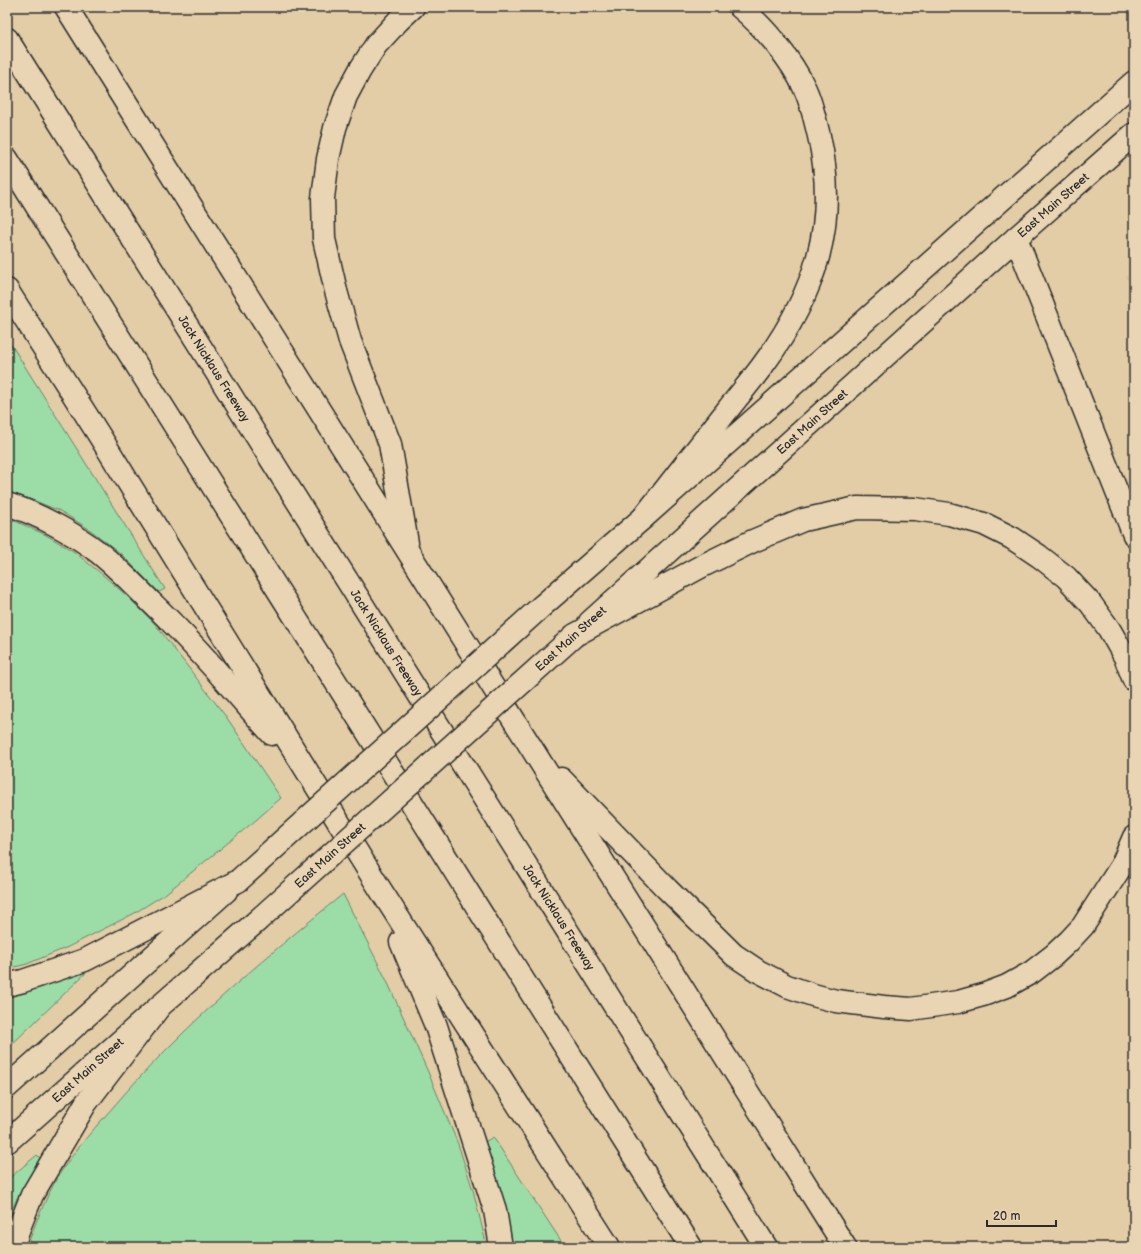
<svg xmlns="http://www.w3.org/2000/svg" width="1141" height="1254" font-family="'Balsamiq Sans',sans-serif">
<rect width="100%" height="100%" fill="#e3cda7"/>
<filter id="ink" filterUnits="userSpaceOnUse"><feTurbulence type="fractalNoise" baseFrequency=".025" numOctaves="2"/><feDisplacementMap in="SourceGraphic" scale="8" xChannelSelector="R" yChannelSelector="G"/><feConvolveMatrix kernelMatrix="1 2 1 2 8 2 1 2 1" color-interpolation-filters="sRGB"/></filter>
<g filter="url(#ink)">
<path fill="#d5bf99" d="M1134,270V289L1126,277Z"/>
<path fill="#9cdda7" stroke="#648469" d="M7,338L165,589L159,592L120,553L89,529L60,511L30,499L7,492Z
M7,519L15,521L46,535L73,551L98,571L126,595L155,624L227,718L281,798L256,820L165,894L133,914L68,947L27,964L7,969Z
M343,894L387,981L428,1072L458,1144L473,1190L487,1247H27C35,1224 44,1202 56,1180C72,1153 93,1130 114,1106C182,1027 262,960 343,894Z
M93,966L7,1049V997L43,987Z
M493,1137L565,1247H512L504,1204L485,1142Z
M37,1155L40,1158L18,1196L7,1221V1180Z"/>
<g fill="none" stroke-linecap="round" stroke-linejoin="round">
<g stroke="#2b2b2b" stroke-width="25">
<g id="primary">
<path d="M542,606L643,518L1134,82"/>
<path id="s1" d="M590,622L1016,238L1134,134"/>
<path d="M7,1087L226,891"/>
<path id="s2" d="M7,1142L160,1006L257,921"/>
</g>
</g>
<g stroke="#2b2b2b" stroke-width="25">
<g id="motorway">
<path d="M66,7L845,1247"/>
<path id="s3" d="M7,39L766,1247"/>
<path d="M7,159L691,1247"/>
<path d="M1016,238L1134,535"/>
<path d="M7,290L99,435L380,889L609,1247"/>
<path d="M7,504C38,514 72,532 98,552C117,567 134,585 151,602C194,643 232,689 272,734"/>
<path d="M643,518C672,481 700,445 729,408C740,394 752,380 763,365C815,294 839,224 819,136C815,120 812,104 805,89C792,60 764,27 740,7"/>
<path d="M407,543L390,444L350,341L336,291L324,239L323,198L328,159L335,128L346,96L360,70L376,45L398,21L413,7"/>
<path d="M575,635L702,566L753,541L803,520L857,508L915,509L949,514L984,524L1012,538L1039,556L1066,577L1091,604L1109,629L1125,657L1134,680"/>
<path d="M561,779L667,889L734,955L758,971L787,986L813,995L836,1001L884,1007L911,1009L958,1002L983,995L1007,986L1032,972L1054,955L1069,941L1083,926L1122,865L1134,837"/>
<path d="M401,942L436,1026L495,1210L501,1247"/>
<path d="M7,985L23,981L85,960L238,881"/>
<path d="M13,1247L19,1228L32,1195L86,1103L160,1006"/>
</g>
</g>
<use href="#primary" stroke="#e9d5b3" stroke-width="22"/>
<use href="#motorway" stroke="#e9d5b3" stroke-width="22"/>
<g stroke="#2b2b2b" stroke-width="25" stroke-linecap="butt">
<g id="primary-bridge">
<path d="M238,881L542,606"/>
<path id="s4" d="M257,921L575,635"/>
</g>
</g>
<use href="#primary-bridge" stroke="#e9d5b3" stroke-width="22"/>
</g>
</g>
<g text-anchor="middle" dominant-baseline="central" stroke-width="3" stroke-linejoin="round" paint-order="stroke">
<g font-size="12" fill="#2b2b2b" stroke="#e9d5b3">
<text stroke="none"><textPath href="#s1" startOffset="623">East Main Street</textPath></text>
<text stroke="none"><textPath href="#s3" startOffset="389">Jack Nicklaus Freeway</textPath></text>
<text stroke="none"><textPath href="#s1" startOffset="299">East Main Street</textPath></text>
<text transform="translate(571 639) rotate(-42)">East Main Street</text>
<text stroke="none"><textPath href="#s3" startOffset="713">Jack Nicklaus Freeway</textPath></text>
<text stroke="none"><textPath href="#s4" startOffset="98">East Main Street</textPath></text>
<text stroke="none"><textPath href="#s3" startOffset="1037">Jack Nicklaus Freeway</textPath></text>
<text stroke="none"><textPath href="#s2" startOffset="108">East Main Street</textPath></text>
</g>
</g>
<rect width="1141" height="1254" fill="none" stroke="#e9d5b3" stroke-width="24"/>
<rect x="12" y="12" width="1117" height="1230" fill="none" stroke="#2b2b2b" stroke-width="1.5" filter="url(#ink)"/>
<path d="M987 1220v6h69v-6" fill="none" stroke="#2b2b2b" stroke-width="2"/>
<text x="993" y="1220" font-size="12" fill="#2b2b2b" stroke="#e9d5b3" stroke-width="3" paint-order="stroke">20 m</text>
</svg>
